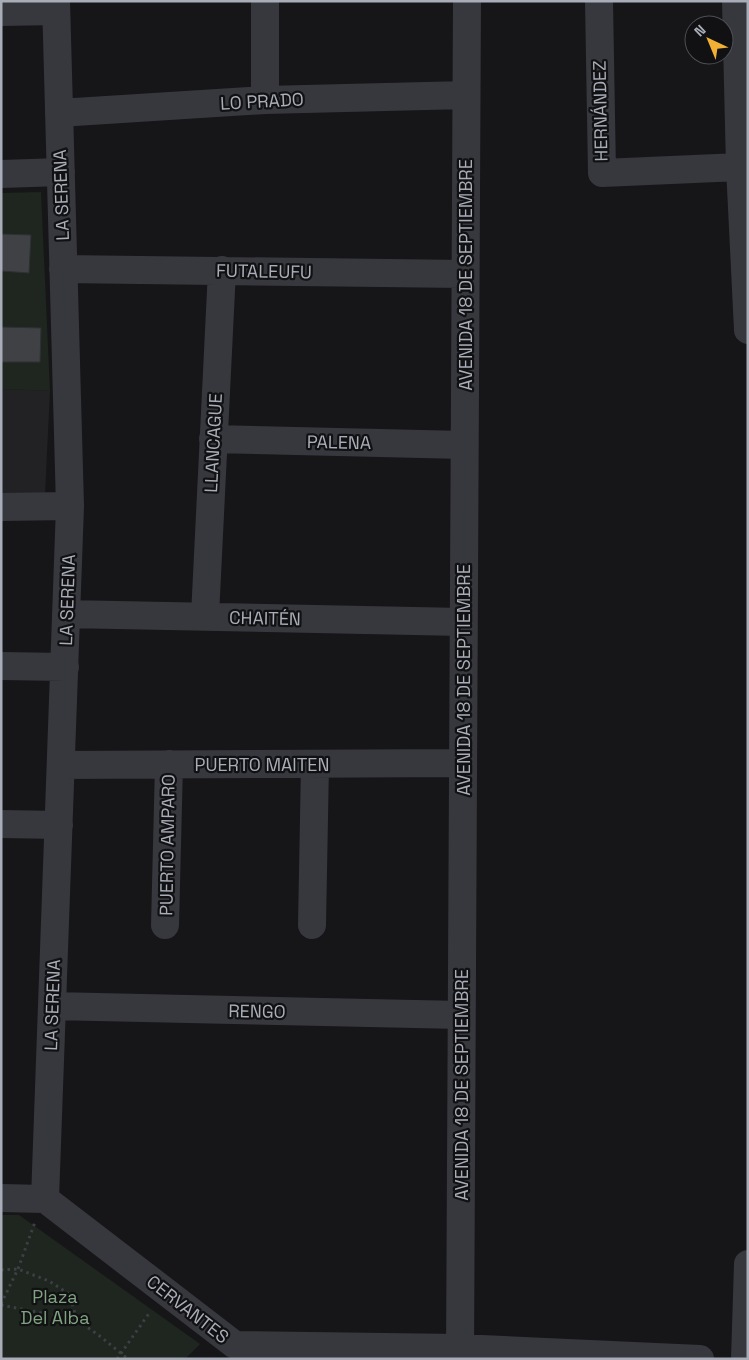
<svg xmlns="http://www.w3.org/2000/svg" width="749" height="1360" font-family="'Space Grotesk',sans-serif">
<rect width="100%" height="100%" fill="#161618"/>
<path fill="#222225" d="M1,389L50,391L45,494H1Z"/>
<path fill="#1e261f" d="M41,192L50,391L1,389V193Z
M1,1215H19L200,1344L185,1359H1Z"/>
<path fill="#404145" stroke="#303034" d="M1,234L31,235L29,273L1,271Z
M1,327L41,328L40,362H1Z"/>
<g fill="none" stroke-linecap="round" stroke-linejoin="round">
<path stroke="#3d3f44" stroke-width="3" stroke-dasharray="2.5 4" stroke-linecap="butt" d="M1,1270L18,1269L49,1281L69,1294L77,1320
M1,1304L18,1269L35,1222
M1,1305L77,1320L101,1337L128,1359
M117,1359L150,1312"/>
<path stroke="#37383d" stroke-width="28" d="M599,1L602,173L740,167
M736,1L740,167L748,330
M1,12L56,11
M265,100V1
M59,113L265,100L466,95
M1,174L61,172
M63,269L465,274
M213,439L464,445
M1,507L70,506
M66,614L463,622
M205,616L222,270
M1,666L65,667
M61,765L463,763
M1,824L59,825
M165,925L169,764
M312,925L315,764
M52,1006L461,1015
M1,1198L45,1199L235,1345L460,1348L700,1359
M45,1199L70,506L56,1
M460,1359L467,1
M745,1359L748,1264"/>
</g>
<g text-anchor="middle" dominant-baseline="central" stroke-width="4.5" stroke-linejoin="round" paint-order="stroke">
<g font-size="18" fill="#a8adb8" stroke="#111113">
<text transform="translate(262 101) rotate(-3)">LO PRADO</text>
<text transform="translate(600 111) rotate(-91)">HERNÁNDEZ</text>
<text transform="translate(61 195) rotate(-92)">LA SERENA</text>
<text transform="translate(264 271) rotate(1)">FUTALEUFU</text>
<text transform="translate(465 275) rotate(-90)">AVENIDA 18 DE SEPTIEMBRE</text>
<text transform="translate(339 442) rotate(1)">PALENA</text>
<text transform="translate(213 443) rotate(-87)">LLANCAGUE</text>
<text transform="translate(67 600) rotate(-88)">LA SERENA</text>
<text transform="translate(265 618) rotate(1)">CHAITÉN</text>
<text transform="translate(463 680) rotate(-90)">AVENIDA 18 DE SEPTIEMBRE</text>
<text x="262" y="764">PUERTO MAITEN</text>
<text transform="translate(167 845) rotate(-89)">PUERTO AMPARO</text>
<text transform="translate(52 1005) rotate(-88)">LA SERENA</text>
<text transform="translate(257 1011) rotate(1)">RENGO</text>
<text transform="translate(461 1085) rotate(-90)">AVENIDA 18 DE SEPTIEMBRE</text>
<text transform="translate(188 1309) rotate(38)">CERVANTES</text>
</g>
<g font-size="18" fill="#7fa381" stroke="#111113">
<text x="55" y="1296">Plaza<tspan x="55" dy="21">Del Alba</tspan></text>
</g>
</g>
<rect width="749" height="1360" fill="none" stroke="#a8adb8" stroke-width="5"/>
<g transform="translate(709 40) rotate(316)"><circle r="24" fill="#111113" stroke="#4d4f55"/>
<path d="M0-4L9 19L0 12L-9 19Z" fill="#f2b134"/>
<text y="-8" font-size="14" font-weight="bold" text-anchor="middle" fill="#a8adb8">N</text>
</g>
</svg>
